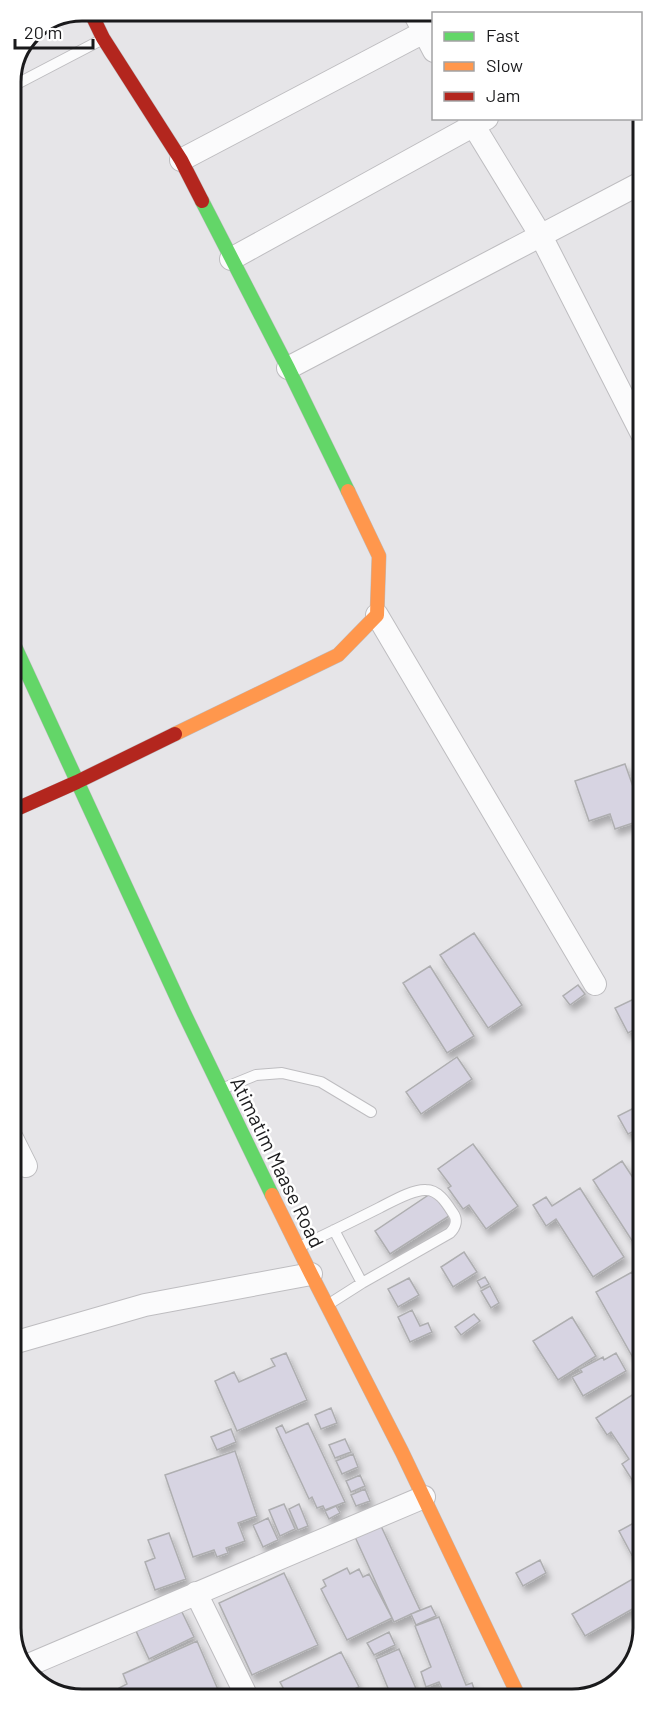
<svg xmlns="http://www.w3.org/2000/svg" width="654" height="1710" font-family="Barlow,sans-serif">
<defs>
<filter id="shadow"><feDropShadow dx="3.5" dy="6" stdDeviation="3" flood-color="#0004"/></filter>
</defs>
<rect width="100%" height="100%" fill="#e6e5e8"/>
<path fill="#d7d4e2" stroke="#aeaeb0" stroke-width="1.5" filter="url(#shadow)" d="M625,764L642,812V820L615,829L610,814L589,821L575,781Z
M474,933L522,1005L488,1028L440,955Z
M430,966L474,1036L447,1053L403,983Z
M578,985L585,994L570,1005L563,996Z
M634,999L643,1016V1025L628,1033L615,1008Z
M457,1057L472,1079L421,1114L406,1092Z
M640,1105L643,1108V1127L628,1134L618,1116Z
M473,1144L518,1206L486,1229L469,1205L463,1209L448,1188L451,1186L438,1169Z
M622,1161L643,1193V1247L638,1250L593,1180Z
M580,1188L624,1257L593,1277L556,1219L546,1226L533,1205L546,1197L552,1206Z
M433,1192L449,1216L390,1254L375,1231Z
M464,1252L477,1272L453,1287L441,1267Z
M632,1272L643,1291V1350L632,1356L596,1292Z
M485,1277L489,1284L481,1288L477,1281Z
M409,1278L419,1295L398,1307L388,1289Z
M490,1286L499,1303L491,1308L481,1291Z
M412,1310L420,1326L428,1323L432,1332L410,1342L398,1317Z
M474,1314L480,1321L461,1335L455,1327Z
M572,1317L596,1356L558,1380L533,1341Z
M286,1353L307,1400L237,1431L215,1381L234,1372L239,1382L275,1366L271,1359Z
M616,1353L626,1371L583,1396L572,1377L582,1372L580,1369L603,1357L604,1360Z
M643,1388V1481L636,1486L622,1464L629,1459L611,1432L607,1435L596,1418Z
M331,1408L337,1423L321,1429L315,1415Z
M308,1423L345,1502L325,1510L323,1506L317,1508L312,1497L309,1499L276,1428L282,1425L286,1433Z
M231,1429L236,1442L217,1450L211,1437Z
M345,1439L351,1452L335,1458L329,1445Z
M235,1451L257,1516L238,1523L245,1541L226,1548L228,1553L217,1557L214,1550L193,1557L165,1475Z
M353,1454L358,1467L342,1474L336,1461Z
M360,1475L365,1486L351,1492L346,1481Z
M365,1489L370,1501L356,1506L351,1495Z
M284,1504L295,1529L280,1536L269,1510Z
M299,1504L308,1526L298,1530L289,1509Z
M336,1506L340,1513L329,1519L325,1511Z
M268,1518L278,1540L263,1547L253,1525Z
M643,1518V1576L619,1531Z
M381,1526L420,1610L394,1622L355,1537Z
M169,1533L186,1579L155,1590L145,1562L155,1558L148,1540Z
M540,1560L546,1573L523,1586L516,1573Z
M347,1568L350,1574L359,1569L363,1577L369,1574L392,1618L347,1640L321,1589L326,1586L323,1580Z
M284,1573L318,1645L252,1675L219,1603Z
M636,1577L643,1590V1603L585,1636L572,1614Z
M431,1606L436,1616L416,1625L411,1614Z
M181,1610L194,1637L149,1659L136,1631Z
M439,1617L466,1685L472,1683L477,1697L453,1698L450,1690L444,1693L439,1682L426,1687L421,1672L431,1667L415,1626Z
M389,1632L395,1645L374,1655L367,1643Z
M197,1641L222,1699H124L119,1688L127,1684L123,1674Z
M399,1649L420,1698H392L376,1659Z
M341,1652L359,1687L341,1695L343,1698H285L288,1697L280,1682Z"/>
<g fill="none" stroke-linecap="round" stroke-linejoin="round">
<g stroke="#bebdc0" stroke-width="12">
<path id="lane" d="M11,87L101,40
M224,1088L256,1075L282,1073L321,1082L371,1112
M334,1230L362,1283
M301,1246C327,1234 353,1221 379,1208C391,1202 413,1189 426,1190C439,1190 447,1204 453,1213C458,1220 456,1227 450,1233L362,1283L329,1304"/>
</g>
<g stroke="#bebdc0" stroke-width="24">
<path id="street" d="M413,11L434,51
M469,118L541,236L642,434
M181,160L424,32
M231,259L487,118
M288,368L641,183
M377,615L595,984
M12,1138L26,1166
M13,1343L145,1305L311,1274
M196,1593L248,1699
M26,1666L424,1497"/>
</g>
<g stroke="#bebdc0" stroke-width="15">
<path id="fast" d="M202,201L288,368L348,491
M11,638L184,1013L272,1195"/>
</g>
<g stroke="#bebdc0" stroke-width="15">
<path id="slow" d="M175,734L338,655L377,615L379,556L348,491
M272,1195L311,1274L402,1452L519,1697"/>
</g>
<g stroke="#bebdc0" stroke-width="15">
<path id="jam" d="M90,11L103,38L181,160L202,201
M12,811L77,782L175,734"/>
</g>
<use href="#lane" stroke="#fbfbfc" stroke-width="10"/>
<use href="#street" stroke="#fbfbfc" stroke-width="22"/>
<use href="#fast" stroke="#63d668" stroke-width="14"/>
<use href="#slow" stroke="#ff974d" stroke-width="14"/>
<use href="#jam" stroke="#b3261e" stroke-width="14"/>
</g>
<g text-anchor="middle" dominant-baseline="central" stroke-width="5" stroke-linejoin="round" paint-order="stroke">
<g font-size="20" fill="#1a1a1c" stroke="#fff">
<text transform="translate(278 1162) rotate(64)">Atimatim Maase Road</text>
</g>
</g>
<path d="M0 0H654V1710H0ZM82 21H572A61 61 0 0 1 633 82V1628A61 61 0 0 1 572 1689H82A61 61 0 0 1 21 1628V82A61 61 0 0 1 82 21Z" fill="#fff" fill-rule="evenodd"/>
<path fill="none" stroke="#1a1a1c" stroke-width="3" d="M82 21H572A61 61 0 0 1 633 82V1628A61 61 0 0 1 572 1689H82A61 61 0 0 1 21 1628V82A61 61 0 0 1 82 21Z"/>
<rect x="432" y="12" width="210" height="108" fill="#ffffff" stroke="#a3a3a4" stroke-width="1.5"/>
<rect x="444" y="32" width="30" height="9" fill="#63d668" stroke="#a3a3a4" stroke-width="1.5"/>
<text x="486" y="42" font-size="18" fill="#1a1a1c">Fast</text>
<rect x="444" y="62" width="30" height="9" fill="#ff974d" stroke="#a3a3a4" stroke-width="1.5"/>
<text x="486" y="72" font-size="18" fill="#1a1a1c">Slow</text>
<rect x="444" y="92" width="30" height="9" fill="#b3261e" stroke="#a3a3a4" stroke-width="1.5"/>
<text x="486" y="102" font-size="18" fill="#1a1a1c">Jam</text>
<path d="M15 39v9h78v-9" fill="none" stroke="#1a1a1c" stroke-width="3"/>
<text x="24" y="39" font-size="18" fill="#1a1a1c" stroke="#ffffff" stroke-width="4.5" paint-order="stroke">20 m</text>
</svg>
